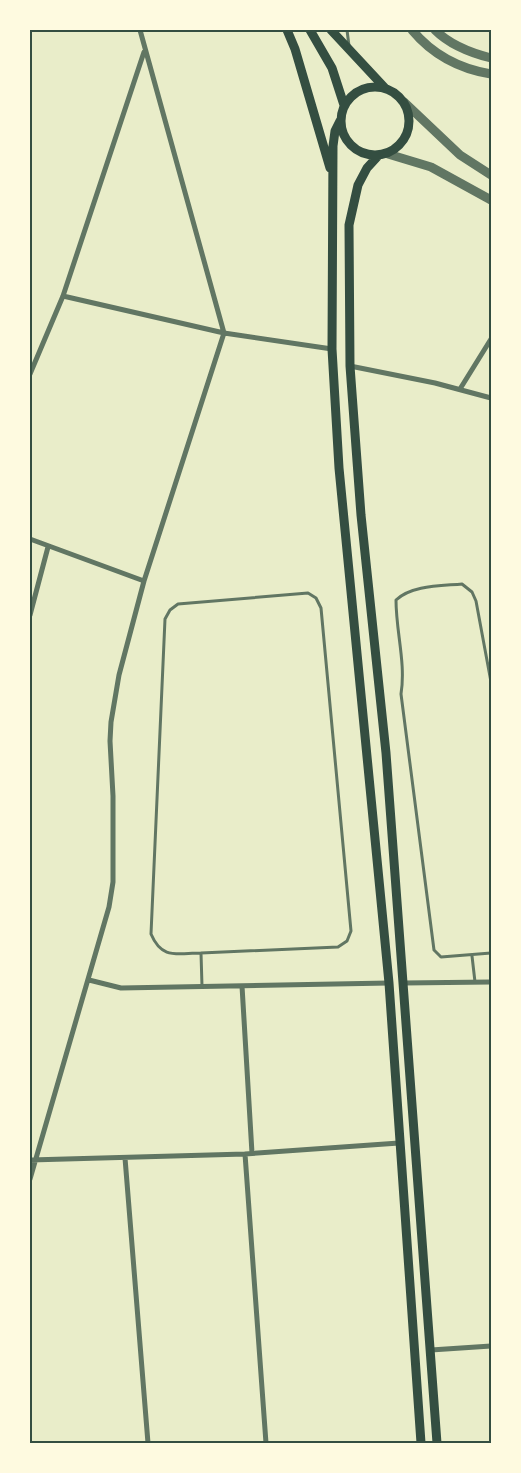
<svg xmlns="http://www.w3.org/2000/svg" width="521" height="1473" font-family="'PT Sans Narrow',sans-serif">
<rect width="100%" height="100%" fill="#e9edc9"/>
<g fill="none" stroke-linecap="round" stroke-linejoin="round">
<path stroke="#617663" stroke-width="3" d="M347,30L349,46
M491,682L476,601L472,592L462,584C441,586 412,585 396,600C396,632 406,663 401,694L434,950L441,957L491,953
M201,953L338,947L347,941L351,931L321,608L316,598L308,593L178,604L170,610L165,619L151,934C162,960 177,953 201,953L202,986
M472,956L475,982"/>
<path stroke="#617663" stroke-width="5" d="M63,296L224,333L332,349
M350,366L435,383L491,398
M30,374L63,296L144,52
M460,389L491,339
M30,539L144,581
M30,615L48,547
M89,980L121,988L389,983
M404,983L491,982
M242,986L252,1153
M245,1154L266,1443
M125,1158L148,1443
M30,1160L245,1154L399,1143
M30,1179L109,907L113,882V796L110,741L111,722L119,675L144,581L224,333L140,30
M431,1350L491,1346"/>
<path stroke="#617663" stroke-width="9" d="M412,30C432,54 460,69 491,74
M435,30C450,45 471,53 491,58
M404,102L460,155L491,175
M388,154L431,167L491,200"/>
<path stroke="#344e41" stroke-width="9" d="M287,30L295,49L330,168
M310,30L332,68L344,105
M331,30L385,88
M341 121a34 34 0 1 1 68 0a34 34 0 1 1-68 0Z
M340,121L335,131L333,146L332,349L339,468L389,983L421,1443
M378,156L367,168L358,185L349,225L350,366L361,515L386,753L437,1443"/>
</g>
<rect width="521" height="1473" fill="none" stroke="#fefae0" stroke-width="62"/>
<rect x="31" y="31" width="459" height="1411" fill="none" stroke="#344e41" stroke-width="2"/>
</svg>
